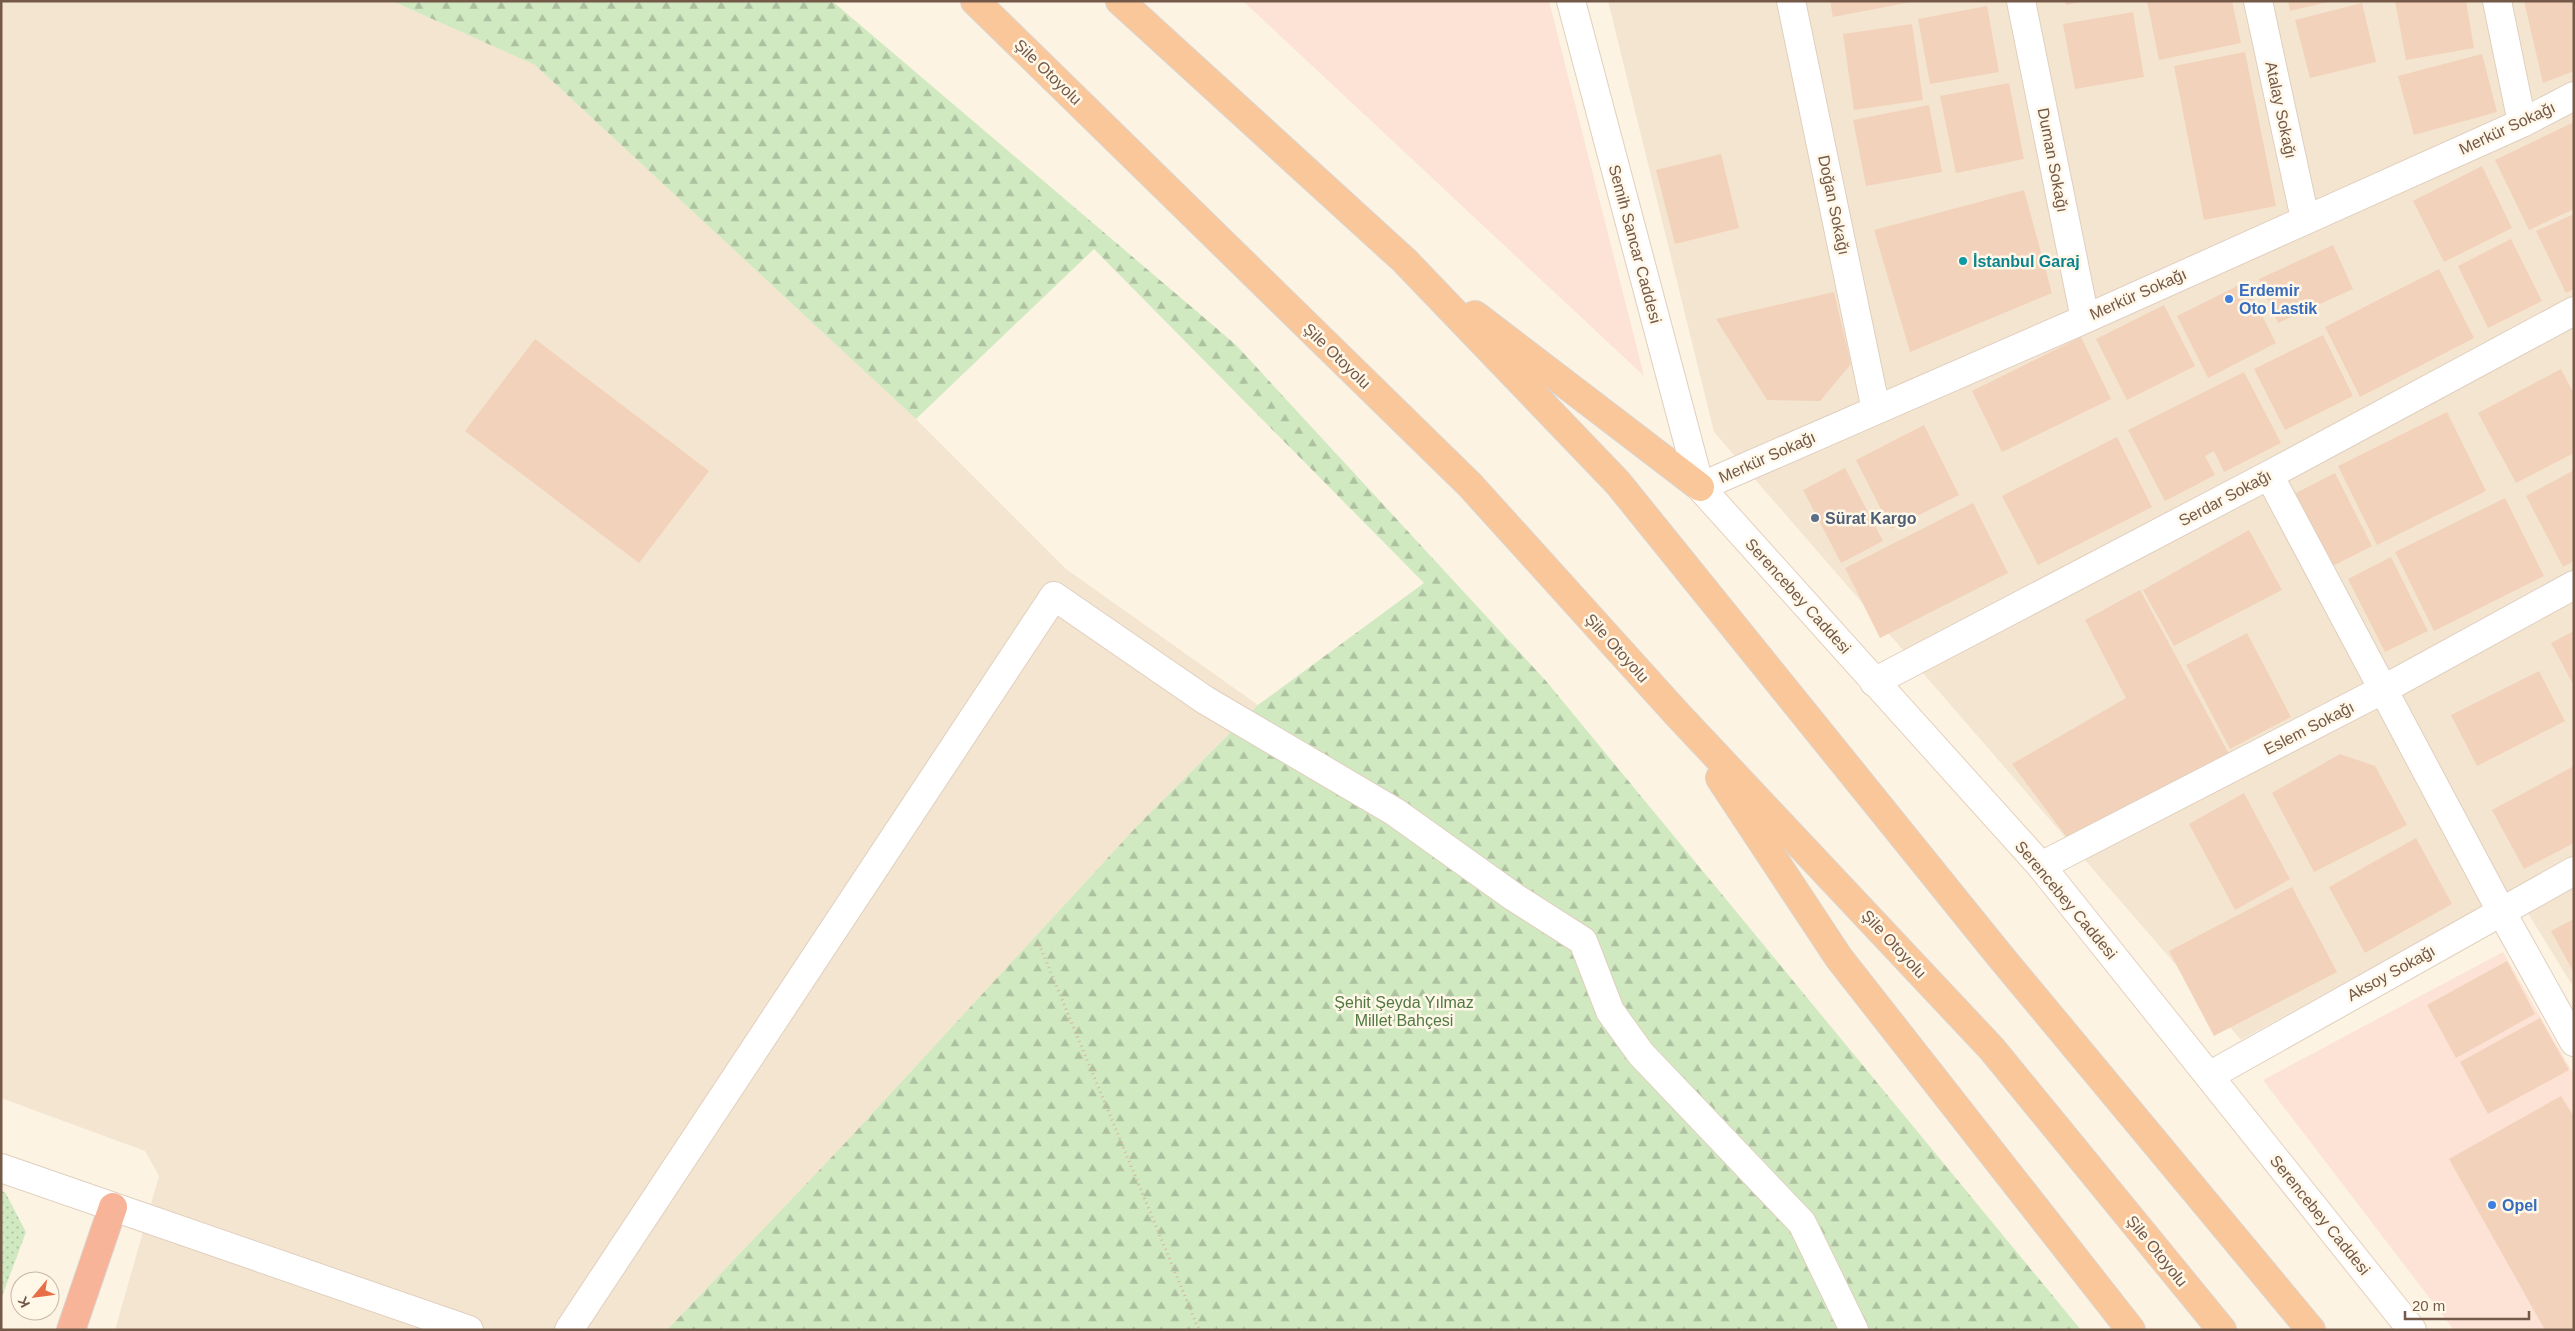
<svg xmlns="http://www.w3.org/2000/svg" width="2575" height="1331" font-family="Helvetica,sans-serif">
<defs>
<pattern id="grass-dots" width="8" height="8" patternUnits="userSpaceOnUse" patternTransform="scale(1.25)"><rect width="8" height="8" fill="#d0e9c1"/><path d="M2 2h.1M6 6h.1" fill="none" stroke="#adc09f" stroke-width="1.8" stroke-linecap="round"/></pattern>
<pattern id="forest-firs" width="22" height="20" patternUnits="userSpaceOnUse" patternTransform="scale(1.25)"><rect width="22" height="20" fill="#d0e9c1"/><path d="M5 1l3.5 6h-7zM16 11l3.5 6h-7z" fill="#adc09f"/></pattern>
</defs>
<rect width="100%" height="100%" fill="#fcf3e2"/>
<path fill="#f4e5d1" d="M1,1H392L535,65L916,419L1066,569L1258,705L1138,825L845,1143L667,1330H115L159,1176L145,1151L1,1098Z
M1608,1H2574V988L2513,889L2241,1040L1714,432Z"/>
<path fill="#fde2d6" d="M1243,1H1549L1644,376Z
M2503,952L2574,1075V1330H2454L2263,1080Z"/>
<path fill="url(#grass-dots)" d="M1,1191L5,1192L26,1232L1,1299Z"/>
<path fill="url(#forest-firs)" d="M392,1H832L1235,344L1546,681L2081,1330H667L845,1143L1138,825L1258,705L1424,583L1094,249L916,419L535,65Z"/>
<path fill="#f2d2ba" d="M1830,1H1911V2L1833,17Z
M2065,1H2080V2L2066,5Z
M2147,1H2232L2241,43L2159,60Z
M2288,1H2327L2328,2L2290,11Z
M2395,1H2466L2474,48L2406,60Z
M2524,1H2574V71L2543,83Z
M2362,3L2376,62L2310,78L2295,20Z
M1987,6L1999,72L1930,84L1918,19Z
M2133,12L2144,77L2075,89L2063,24Z
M1912,24L1923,100L1854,110L1843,34Z
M2245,52L2276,206L2204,220L2174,66Z
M2482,54L2497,112L2414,135L2398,76Z
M2009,83L2024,159L1956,173L1940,96Z
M1929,105L1942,172L1866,186L1853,120Z
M2574,122V209L2529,230L2495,160Z
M1721,154L1739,228L1675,244L1656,170Z
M2482,166L2512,228L2444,262L2413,201Z
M2024,190L2052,293L1910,352L1874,230Z
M2574,214V289L2566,293L2536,231Z
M2511,239L2542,301L2488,328L2458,266Z
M2333,245L2353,289L2278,323L2259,279Z
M2439,269L2474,338L2360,397L2325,327Z
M2245,282L2276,343L2208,378L2177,316Z
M1834,292L1851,364L1820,401L1767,400L1716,319Z
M2164,305L2195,366L2127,400L2096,339Z
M2323,335L2353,396L2285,430L2254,369Z
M2081,337L2111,399L2002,452L1972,391Z
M535,339L709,471L639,563L465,431Z
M2561,369L2574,394V453L2516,483L2478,413Z
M2244,372L2281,443L2224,472L2214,451L2205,456L2215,475L2165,501L2128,430Z
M2447,412L2486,491L2377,545L2338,466Z
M1924,425L1959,495L1891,529L1856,460Z
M2117,437L2152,507L2038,565L2002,496Z
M1845,468L1883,541L1841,563L1803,490Z
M2574,470V561L2563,567L2526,496Z
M2335,473L2372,546L2329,568L2292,495Z
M2505,498L2544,576L2434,631L2395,552Z
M1973,503L2008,573L1880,638L1845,568Z
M2249,530L2282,590L2174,646L2143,590Z
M2391,557L2428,631L2385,652L2348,579Z
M2140,590L2229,754L2068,839L2012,764L2126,698L2085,620Z
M2574,631V686L2551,643Z
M2247,633L2291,717L2230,749L2186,665Z
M2539,671L2565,721L2477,766L2451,715Z
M2340,754L2375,766L2407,825L2314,872L2272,793Z
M2574,766V843L2524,869L2492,810Z
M2244,793L2290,879L2235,910L2189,824Z
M2416,838L2452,904L2365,953L2329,887Z
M2292,887L2337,972L2214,1036L2169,951Z
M2574,919V973L2551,931Z
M2507,961L2535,1014L2456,1058L2427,1005Z
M2540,1018L2569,1070L2488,1114L2460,1062Z
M2561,1096L2574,1117V1330H2545L2449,1159Z"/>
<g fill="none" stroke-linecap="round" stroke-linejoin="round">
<g stroke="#e0cfbe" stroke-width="30">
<path id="minor" d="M1791,1L1876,410
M2021,1L2085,319
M2258,1L2305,219
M2497,1L2522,123
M2269,475L2501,911L2574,1042
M1700,487L2085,319L2522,123L2574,96
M1874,682L2269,475L2574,311
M2041,866L2384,689L2574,585
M2209,1076L2574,871
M1,1168L469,1330
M569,1330L1054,596L1205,700L1395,812L1514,897L1583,941L1610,1011L1641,1054L1802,1223L1854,1330"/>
</g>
<g stroke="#e0cfbe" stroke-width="30">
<path id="tertiary" d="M1571,1L1700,487"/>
</g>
<g stroke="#e5d0bc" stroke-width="30">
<path id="secondary" d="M1700,487L2041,866L2412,1330"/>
</g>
<g stroke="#dbd4d0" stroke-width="30">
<path id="trunk" d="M975,1L1470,485L1677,714L1992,1049L2222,1330
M1120,1L1405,261L1618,483L2000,956L2311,1330
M1475,315L1700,487
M1720,778L1839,958L2131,1330"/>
</g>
<g stroke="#dbd4d0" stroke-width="30">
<path id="motorway" d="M71,1330L113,1207"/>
</g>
<path stroke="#d6b59d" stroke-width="3" stroke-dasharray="1 4" stroke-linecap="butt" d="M1039,944L1199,1330"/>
<use href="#minor" stroke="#fff" stroke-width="28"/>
<use href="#tertiary" stroke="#fff" stroke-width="28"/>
<use href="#secondary" stroke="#fff" stroke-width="28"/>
<use href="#trunk" stroke="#f9c799" stroke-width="28"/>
<use href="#motorway" stroke="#f7b498" stroke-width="28"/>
</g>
<circle fill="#0f9aa8" stroke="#fff7e8" stroke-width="2" cx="1963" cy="261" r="5"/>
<g fill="#3f7fe0" stroke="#fff7e8" stroke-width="2">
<circle cx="2229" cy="299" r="5"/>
<circle cx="2492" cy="1205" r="5"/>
</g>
<circle fill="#5c6f8a" stroke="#fff7e8" stroke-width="2" cx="1815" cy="518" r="5"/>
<g text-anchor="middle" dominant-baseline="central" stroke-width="5" stroke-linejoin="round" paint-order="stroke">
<g font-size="16" fill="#745949" stroke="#fff7e8">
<text transform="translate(1048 72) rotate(44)">Şile Otoyolu</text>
<text transform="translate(2281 110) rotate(78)">Atalay Sokağı</text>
<text transform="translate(2507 128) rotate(-25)">Merkür Sokağı</text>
<text transform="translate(2053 160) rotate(79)">Duman Sokağı</text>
<text transform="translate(1834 205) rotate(78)">Doğan Sokağı</text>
<text transform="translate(1635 244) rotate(75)">Semih Sancar Caddesi</text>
<text transform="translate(2138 294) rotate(-24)">Merkür Sokağı</text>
<text transform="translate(1337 356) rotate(44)">Şile Otoyolu</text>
<text transform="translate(1767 457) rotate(-24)">Merkür Sokağı</text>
<text transform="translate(2225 498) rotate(-28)">Serdar Sokağı</text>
<text transform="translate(1798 596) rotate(48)">Serencebey Caddesi</text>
<text transform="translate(1617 648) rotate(48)">Şile Otoyolu</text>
<text transform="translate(2309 728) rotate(-27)">Eslem Sokağı</text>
<text transform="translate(2066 900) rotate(50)">Serencebey Caddesi</text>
<text transform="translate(1894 944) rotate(47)">Şile Otoyolu</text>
<text transform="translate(2391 973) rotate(-29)">Aksoy Sokağı</text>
<text transform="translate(2320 1215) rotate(51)">Serencebey Caddesi</text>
<text transform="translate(2157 1251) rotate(51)">Şile Otoyolu</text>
</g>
<g font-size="16" font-weight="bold" fill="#0d838f" stroke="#fff7e8" text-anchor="start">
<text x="1973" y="261">İstanbul Garaj</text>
</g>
<g font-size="16" font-weight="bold" fill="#366cbe" stroke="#fff7e8" text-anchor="start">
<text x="2239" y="290">Erdemir<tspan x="2239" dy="18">Oto Lastik</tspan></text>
<text x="2502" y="1205">Opel</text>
</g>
<g font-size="16" font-weight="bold" fill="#4e5e75" stroke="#fff7e8" text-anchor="start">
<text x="1825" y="518">Sürat Kargo</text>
</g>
<g font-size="16" fill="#507941" stroke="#fff7e8">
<text x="1404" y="1002">Şehit Şeyda Yılmaz<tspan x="1404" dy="18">Millet Bahçesi</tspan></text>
</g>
</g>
<rect width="2575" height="1331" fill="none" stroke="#745949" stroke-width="5"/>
<g transform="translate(35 1296) rotate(241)"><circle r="24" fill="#fff7e8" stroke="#c7b8a8"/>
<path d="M0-4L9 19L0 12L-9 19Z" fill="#e76f47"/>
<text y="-8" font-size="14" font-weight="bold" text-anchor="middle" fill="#745949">K</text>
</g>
<path d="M2405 1311v8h124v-8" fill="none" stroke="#745949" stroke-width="2.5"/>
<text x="2412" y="1311" font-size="15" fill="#745949" stroke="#fff7e8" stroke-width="4" paint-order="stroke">20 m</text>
</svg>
